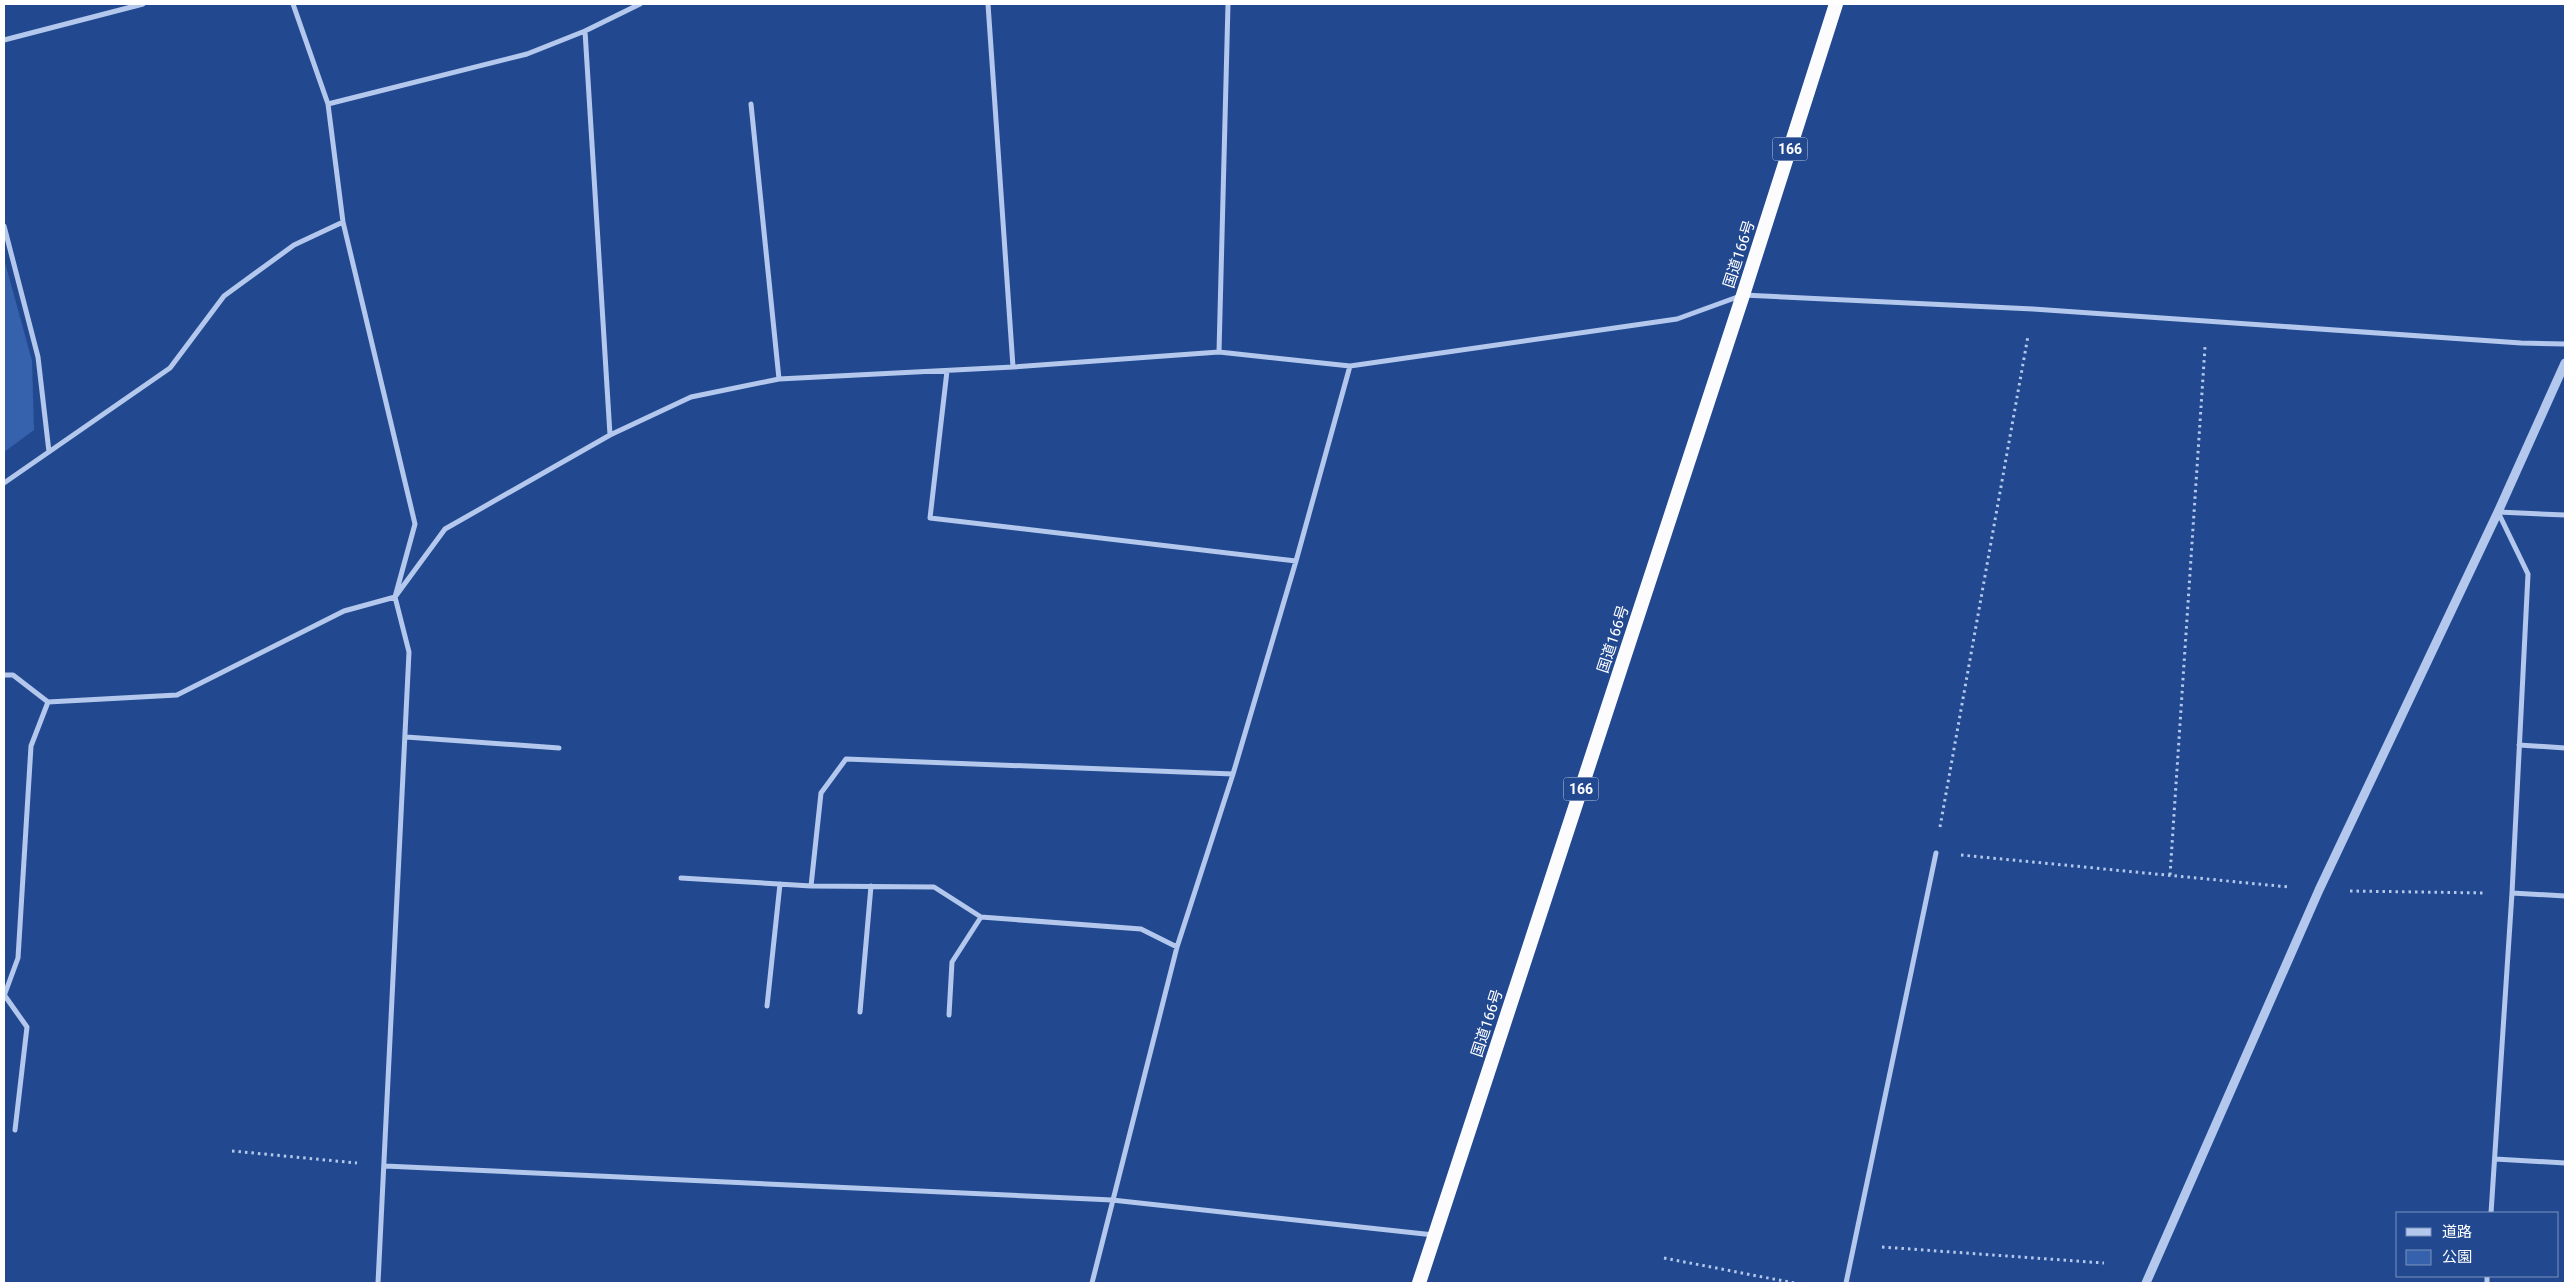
<svg xmlns="http://www.w3.org/2000/svg" width="2569" height="1287" font-family="Roboto,'Noto Sans JP',sans-serif">
<rect width="100%" height="100%" fill="#224990"/>
<path fill="#3662ad" d="M4,259L32,361L34,430L4,452Z"/>
<g fill="none" stroke-linecap="round" stroke-linejoin="round">
<path stroke="#b3c8ec" stroke-width="3" stroke-dasharray="2.5 4" stroke-linecap="butt" d="M1940,827L2028,336
M1961,855L2289,887
M2170,875L2205,347
M2350,891L2486,893
M232,1151L357,1163
M1882,1247L2104,1263
M1664,1258L1794,1283"/>
<path stroke="#b3c8ec" stroke-width="5" d="M293,4L328,104L343,222L415,524L395,597L409,652L378,1283
M988,4L1013,367
M585,31L640,4
M4,40L143,4
M328,104L527,54L585,31L610,435
M751,104L779,379
M4,226L38,357L49,452
M1219,352L1228,4
M947,371L930,518L1296,561
M4,483L170,368L224,296L294,245L343,222
M4,675H13L48,702L177,695L344,611L395,597L445,529L610,435L691,397L779,379L1013,367L1219,352L1350,366L1677,319L1743,295L2033,309L2521,343L2565,344
M406,737L559,748
M2519,745L2565,748
M681,878L811,886
M2512,893L2565,896
M1177,947L1141,929L981,917L934,887L811,886L821,793L846,759L1233,774
M4,996L18,958L31,746L48,702
M5,996L27,1027L15,1130
M767,1006L780,884
M860,1012L871,886
M949,1015L952,962L981,917
M2495,1159L2565,1163
M385,1166L1112,1200L1434,1235
M2491,1213L2512,893L2528,574L2498,512L2565,515
M1092,1283L1177,947L1233,774L1296,561L1350,366
M1846,1283L1936,853
M2487,1283V1276"/>
<path stroke="#b3c8ec" stroke-width="9" d="M2146,1283L2319,890L2498,512L2565,363"/>
<path stroke="#fcfcff" stroke-width="14" d="M1419,1283L1743,295L1836,4"/>
</g>
<g text-anchor="middle" dominant-baseline="central" stroke-width="4.5" stroke-linejoin="round" paint-order="stroke">
<g fill="#224990" stroke="#bdc8de" stroke-width="1">
<rect x="1772.5" y="137.5" width="35" height="23" rx="4"/>
<rect x="1563.5" y="777.5" width="35" height="23" rx="4"/>
</g>
<g font-size="14" font-weight="bold" fill="#fff">
<text x="1790" y="149">166</text>
<text x="1581" y="789">166</text>
</g>
<g font-size="15" fill="#fff" stroke="#224990">
<text transform="translate(1739 254) rotate(-72)">国道166号</text>
<text transform="translate(1613 639) rotate(-72)">国道166号</text>
<text transform="translate(1487 1023) rotate(-72)">国道166号</text>
</g>
</g>
<rect width="2569" height="1287" fill="none" stroke="#ffffff" stroke-width="10"/>
<rect x="2396" y="1212" width="162" height="65" fill="#224990" stroke="#7a92bc"/>
<rect x="2406" y="1228" width="25" height="8" fill="#b3c8ec" stroke="#7a92bc"/>
<text x="2442" y="1237" font-size="15" fill="#ffffff">道路</text>
<rect x="2406" y="1250" width="25" height="15" fill="#3662ad" stroke="#7a92bc"/>
<text x="2442" y="1262" font-size="15" fill="#ffffff">公園</text>
</svg>
